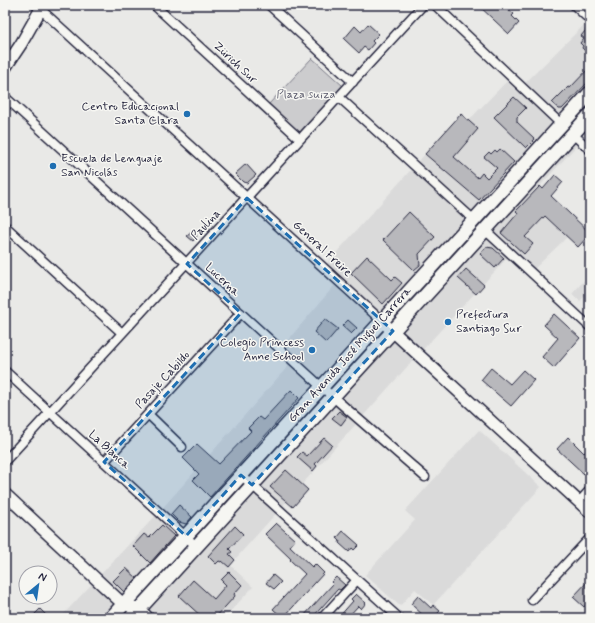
<svg xmlns="http://www.w3.org/2000/svg" width="595" height="623" font-family="Mynerve,sans-serif">
<rect width="100%" height="100%" fill="#e9e9e7"/>
<filter id="ink" filterUnits="userSpaceOnUse"><feTurbulence type="fractalNoise" baseFrequency=".025" numOctaves="2"/><feDisplacementMap in="SourceGraphic" scale="8" xChannelSelector="R" yChannelSelector="G"/><feConvolveMatrix kernelMatrix="1 2 1 2 8 2 1 2 1" color-interpolation-filters="sRGB"/></filter>
<g filter="url(#ink)">
<path fill="#dadada" d="M590,19V131L540,186L590,233V234L578,247L567,237L529,274L509,256L415,358L230,565L253,587L224,618H60L159,512L289,365L276,354L334,286L320,271L461,114L469,120L507,81L517,91Z
M590,274V291L580,301L572,294Z
M479,430L541,487L433,605L415,589L400,606L365,575L415,520L405,511Z"/>
<path fill="#ccccce" stroke="#777784" d="M312,58L343,86L299,133L268,105Z"/>
<path fill="#b8b8bc" stroke="#22223b" d="M478,5H504L514,14L512,16L519,23L509,34Z
M368,24L379,34L372,41L374,43L368,50L364,47L359,53L344,39L355,26L361,32Z
M590,25V55L582,48L583,46L580,43L584,38L581,36Z
M590,67V80L562,109H559L552,103L568,87L570,88Z
M514,97L526,108L517,117V122L535,139L526,148L494,117Z
M461,114L478,129L454,157L478,178L482,173L487,178L497,168L484,157L489,152L491,154L495,150L497,152L500,149L514,162L479,200L425,154Z
M246,164L256,175L247,183L243,182L235,174Z
M555,175L563,182L551,196L590,233V234L578,247L545,216L525,237L533,244L524,254L501,233L518,213L516,211L540,186L543,189Z
M409,212L435,237L419,254L420,265L414,270L383,240Z
M192,232L197,236L193,241L187,236Z
M486,247L493,248L504,258L495,268L480,254Z
M367,256L392,280L395,277L402,283L383,304L351,273Z
M466,269L484,285L476,294L458,278Z
M554,314L580,338L554,368L542,357L558,338L544,325Z
M325,319L338,329L326,343L314,332Z
M348,320L357,328L351,334L342,326Z
M491,368L510,384L523,370L534,380L511,406L481,380Z
M291,390L299,398L210,497L193,480L199,474L183,458L197,444L219,464L251,431L248,428L259,417L263,420Z
M339,411L347,417L341,425L332,418Z
M568,437L584,453L590,447V467L584,474L557,449Z
M324,438L332,445L315,464L317,466L313,471L297,457L302,452L307,456Z
M286,470L308,490L293,507L270,487Z
M179,505L192,517L186,524L179,522L171,514Z
M276,523L295,540L290,546L312,567L315,564L324,573L283,618L273,609L305,574L290,560L291,559L265,534Z
M162,525L174,536L150,563L133,546L144,534L149,538Z
M235,526L243,534L229,549L232,552L229,554L235,560L229,567L222,561L221,562L219,561L216,564L208,556Z
M343,531L359,545L354,550L352,548L349,552L339,543L340,541L337,538Z
M126,568L137,578L124,592L113,581Z
M229,572L242,585L234,594L235,596L215,618H203L179,596L193,580L214,599L226,585L221,580Z
M273,575L281,582L274,589L266,583Z
M336,577L345,585L340,590L338,589L312,618H302L333,584L331,582Z
M590,579V600L584,607L573,597Z
M356,594L366,603L361,609L358,606L347,618H338L353,601L351,599Z
M418,596L431,608L433,605L440,611L433,618H426L411,604Z
M40,609L49,618H31Z"/>
<g fill="none" stroke-linecap="round" stroke-linejoin="round">
<g stroke="#22223b" stroke-width="11">
<path id="street" d="M36,5L382,321
M154,5L300,139
M269,5L353,82
M435,5L561,124
M574,5L590,20
M5,97L316,382L425,477
M339,97L474,220
M573,134L590,150
M5,226L122,333
M485,230L590,327
M5,371L196,546
M148,414L182,447
M5,461L423,5
M104,462L241,313
M241,475L399,618
M579,502L590,490
M532,600L590,538
M5,617L6,618
M322,618L357,580"/>
</g>
<g stroke="#22223b" stroke-width="14">
<path id="secondary" d="M5,68L21,44L43,5
M387,326L590,512
M5,494L123,604L139,609L148,618"/>
</g>
<g stroke="#22223b" stroke-width="16">
<path id="primary" d="M111,618L590,93
M131,618L590,115"/>
</g>
<use href="#street" stroke="#f6f6f2" stroke-width="8"/>
<use href="#secondary" stroke="#f6f6f2" stroke-width="11"/>
<use href="#primary" stroke="#f6f6f2" stroke-width="13"/>
</g>
</g>
<path fill="#1f6fb2" fill-opacity="0.2" stroke="#1f6fb2" stroke-width="3" stroke-dasharray="8 5" stroke-linejoin="round" d="M247,198L393,331L252,485L241,475L186,536L104,462L241,313L187,264Z"/>
<g fill="#1f6fb2" stroke="#f6f6f2" stroke-width="1.5">
<circle cx="187" cy="114" r="4"/>
<circle cx="53" cy="166" r="4"/>
<circle cx="448" cy="322" r="4"/>
<circle cx="312" cy="350" r="4"/>
</g>
<g text-anchor="middle" dominant-baseline="central" stroke-width="3" stroke-linejoin="round" paint-order="stroke">
<g font-size="12" fill="#22223b" stroke="#f6f6f2">
<text transform="translate(235 63) rotate(43)">Zürich Sur</text>
<text transform="translate(206 225) rotate(-47)">Paulina</text>
<text transform="translate(322 249) rotate(43)">General Freire</text>
<text transform="translate(222 280) rotate(43)">Lucerna</text>
<text transform="translate(350 355) rotate(-48)">Gran Avenida José Miguel Carrera</text>
<text transform="translate(163 380) rotate(-47)">Pasaje Cabildo</text>
<text transform="translate(109 450) rotate(42)">La Blanca</text>
</g>
<g font-size="12" fill="#555567" stroke="#f6f6f2">
<text x="306" y="95">Plaza suiza</text>
</g>
<g font-size="12" fill="#22223b" stroke="#f6f6f2" text-anchor="end">
<text x="179" y="107">Centro Educacional<tspan x="179" dy="14">Santa Clara</tspan></text>
<text x="61" y="159" text-anchor="start">Escuela de Lenguaje<tspan x="61" dy="14">San Nicolás</tspan></text>
<text x="456" y="315" text-anchor="start">Prefectura<tspan x="456" dy="14">Santiago Sur</tspan></text>
<text x="304" y="343">Colegio Princess<tspan x="304" dy="14">Anne School</tspan></text>
</g>
</g>
<rect width="595" height="623" fill="none" stroke="#f6f6f2" stroke-width="20"/>
<rect x="10" y="10" width="575" height="603" fill="none" stroke="#22223b" stroke-width="1.5" filter="url(#ink)"/>
<g transform="translate(38 585) rotate(29)"><circle r="19" fill="#f6f6f2" stroke="#a1a1a9"/>
<path d="M0-3L7 15L0 10L-7 15Z" fill="#1f6fb2"/>
<text y="-6" font-size="11" font-weight="bold" text-anchor="middle" fill="#22223b">N</text>
</g>
</svg>
